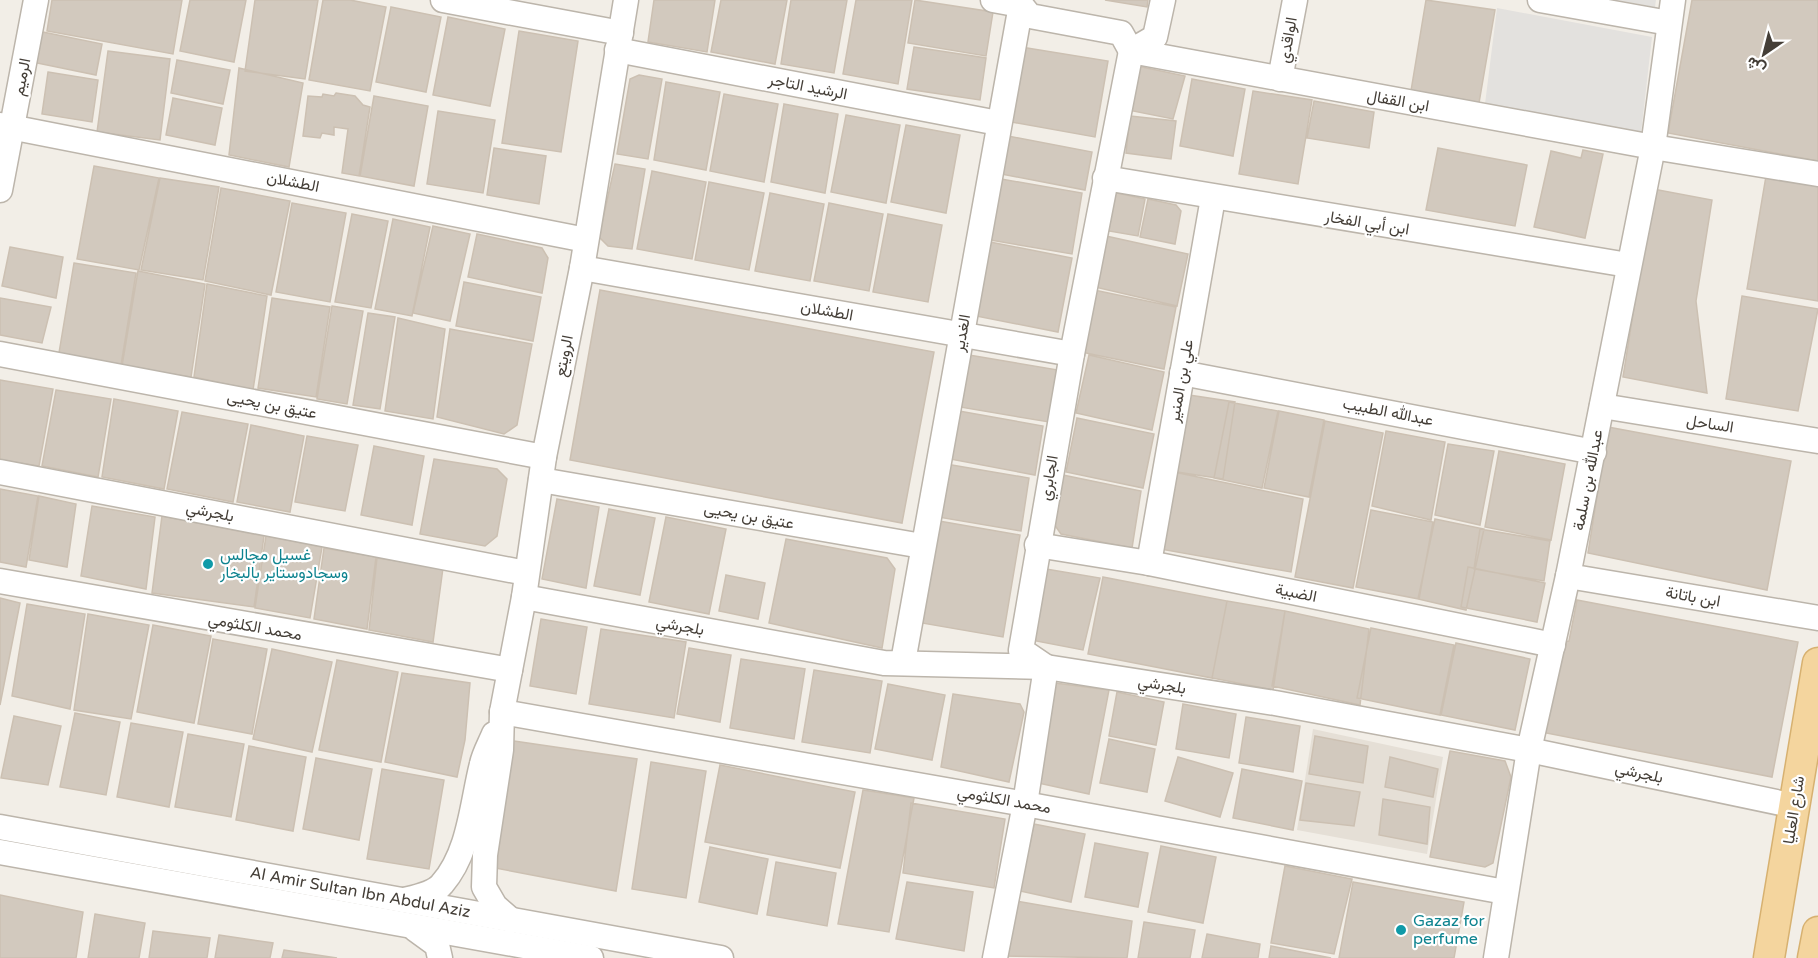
<svg xmlns="http://www.w3.org/2000/svg" width="1818" height="958" font-family="'Varela Round',Vazirmatn,sans-serif">
<rect width="100%" height="100%" fill="#f2eee7"/>
<path fill="#e5dfd6" d="M1313,729L1443,757L1427,854L1297,830Z"/>
<path fill="#e3e1de" d="M1617,0H1656L1655,7Z
M1497,8L1652,37L1641,133L1485,104Z"/>
<path fill="#d2c9be" stroke="#ccc0b2" stroke-width="1.5" d="M52,0H182L173,54L47,31Z
M190,0H246L234,62L180,51Z
M255,0H318L305,79L245,71Z
M323,0H350L386,7L370,91L309,80Z
M654,0H715L707,52L648,42Z
M721,0H787L775,64L711,52Z
M791,0H847L834,73L781,64Z
M856,0H912L898,84L843,74Z
M915,0L993,12L986,56L908,43Z
M1105,0H1148L1147,7Z
M1426,0L1495,10L1479,103L1411,91Z
M1692,0H1818V161L1668,133Z
M391,7L441,17L426,92L376,82Z
M448,17L505,29L490,106L433,95Z
M38,31L102,44L96,75L32,62Z
M519,31L578,41L561,152L502,143Z
M914,47L986,58L980,100L907,89Z
M1021,47L1108,61L1095,137L1006,121Z
M108,51L170,59L160,140L97,132Z
M177,60L230,70L223,104L171,93Z
M1137,66L1185,76L1173,119L1128,110Z
M239,68L303,83L289,167L229,155Z
M48,72L98,80L92,122L42,114Z
M639,75L662,79L648,159L617,154L630,79Z
M1192,79L1245,89L1233,156L1180,146Z
M666,82L720,92L706,170L654,160Z
M1253,91L1312,100L1298,184L1239,174Z
M336,93L355,96L363,105L370,107L359,176L342,173L348,129L334,127V135L322,133L320,138L303,136L308,96L322,97L323,94L334,96Z
M724,94L778,104L764,182L710,171Z
M374,96L428,106L414,186L360,176Z
M173,98L222,108L215,145L166,135Z
M1314,101L1374,112L1369,148L1307,138Z
M784,104L838,114L825,193L771,182Z
M438,111L495,120L483,193L427,184Z
M846,115L900,125L886,203L831,192Z
M1130,116L1176,121L1171,159L1126,153Z
M906,125L960,135L946,213L891,202Z
M1008,136L1092,152L1085,190L1001,174Z
M494,148L546,156L539,204L487,195Z
M1438,148L1527,165L1515,226L1426,210Z
M1583,150L1603,154L1585,238L1534,227L1551,151L1581,158Z
M615,164L645,169L632,249L608,246L599,237Z
M94,166L159,178L139,270L77,259Z
M652,171L706,182L692,259L637,249Z
M1766,176L1818,184V301L1747,289Z
M160,178L219,187L203,280L141,270Z
M1001,179L1082,193L1072,254L990,240Z
M709,182L764,193L749,270L695,260Z
M221,188L290,201L271,295L205,281Z
M1653,189L1712,200L1696,301L1707,393L1623,377Z
M770,193L824,204L810,281L755,271Z
M1117,193L1145,199L1138,236L1103,230L1110,196Z
M1148,199L1176,205L1181,211L1175,244L1140,237Z
M292,203L346,213L330,302L276,292Z
M829,203L883,214L869,291L814,281Z
M352,214L388,221L371,308L335,302Z
M888,214L942,225L928,302L873,292Z
M393,219L430,227L412,316L375,309Z
M433,226L470,234L450,321L413,313Z
M477,234L542,248L548,258L542,293L468,277Z
M1106,236L1188,254L1177,306L1095,287Z
M990,242L1072,258L1058,332L976,316Z
M10,247L63,257L56,298L2,286Z
M74,263L136,273L121,365L59,353Z
M138,271L205,284L191,377L122,366Z
M464,282L541,297L533,341L456,326Z
M207,284L267,296L253,390L194,377Z
M600,290L934,352L902,523L570,460Z
M1094,290L1176,307L1164,369L1081,352Z
M1742,296L1818,309L1798,411L1726,399Z
M0,298L51,307L42,343L0,335Z
M272,298L330,307L316,397L258,388Z
M332,306L363,311L347,404L317,399Z
M368,313L395,317L380,409L353,405Z
M398,318L445,329L433,419L385,411Z
M450,329L532,344L517,425L504,434L437,417Z
M969,355L1058,370L1049,422L960,407Z
M1089,355L1164,372L1152,430L1076,413Z
M0,380L53,389L39,466L0,460Z
M56,390L111,399L98,477L42,466Z
M1189,395L1235,402L1223,479L1177,472Z
M114,399L178,411L164,489L102,477Z
M1229,402L1278,411L1262,488L1214,478Z
M959,411L1043,426L1035,475L950,459Z
M1279,411L1324,420L1309,497L1264,488Z
M182,412L248,424L233,502L167,489Z
M1077,418L1154,434L1143,488L1066,472Z
M1325,421L1383,433L1353,588L1295,577Z
M251,425L304,436L290,512L237,502Z
M1608,427L1791,461L1767,590L1588,553Z
M1386,431L1445,442L1431,520L1372,506Z
M307,436L358,445L345,511L295,502Z
M1448,444L1494,451L1480,525L1435,515Z
M374,446L424,456L412,525L361,515Z
M1499,451L1565,464L1551,540L1485,527Z
M434,459L497,469L507,479L497,536L485,546L420,534Z
M946,464L1029,478L1021,531L938,517Z
M1174,472L1303,499L1291,572L1160,549Z
M1063,475L1141,491L1132,548L1061,534L1054,524Z
M0,489L38,496L26,567L0,562Z
M39,496L76,504L67,567L29,560Z
M557,499L599,507L586,588L542,579Z
M92,506L155,517L146,589L81,576Z
M609,509L655,518L640,595L594,586Z
M1371,510L1433,522L1419,599L1356,587Z
M162,516L264,536L254,607L152,593Z
M666,517L726,529L709,614L649,602Z
M1435,519L1484,529L1466,610L1418,599Z
M939,521L1020,535L1003,637L922,623Z
M1480,529L1550,541L1544,581L1474,569Z
M266,536L322,547L310,618L255,608Z
M786,539L887,558L895,569L882,648L769,623Z
M324,548L376,557L367,629L314,619Z
M377,558L443,568L433,642L369,630Z
M1468,567L1545,583L1537,622L1461,607Z
M1046,569L1100,578L1083,650L1031,640Z
M726,575L765,583L758,619L719,611Z
M1103,577L1227,601L1212,678L1088,654Z
M0,598L20,603L0,705Z
M1577,600L1798,642L1772,777L1541,732L1558,643L1569,641Z
M1227,601L1285,611L1273,690L1212,678Z
M27,604L85,614L70,709L12,696Z
M1285,611L1369,629L1360,705L1272,686Z
M88,614L149,625L131,719L74,710Z
M541,619L587,627L576,694L530,686Z
M153,625L211,636L194,723L137,712Z
M1371,628L1454,645L1440,715L1357,698Z
M601,629L686,642L674,718L589,704Z
M213,639L267,649L252,734L198,724Z
M1456,643L1530,659L1515,730L1441,715Z
M689,648L731,655L720,722L677,714Z
M272,649L332,662L312,752L253,739Z
M741,659L805,669L794,739L730,728Z
M337,660L398,672L381,762L319,750Z
M814,670L882,681L870,753L802,742Z
M402,673L470,683L465,740L457,777L385,762Z
M1055,683L1109,690L1089,794L1038,783Z
M888,684L945,695L932,760L875,749Z
M1117,692L1164,702L1156,745L1109,736Z
M953,694L1020,704L1024,712L1009,782L941,767Z
M1183,704L1236,714L1229,758L1176,749Z
M75,713L120,722L106,795L60,787Z
M14,716L61,726L48,785L1,778Z
M1246,717L1300,726L1293,772L1239,763Z
M131,723L183,732L169,807L117,797Z
M188,734L244,744L231,817L175,807Z
M1315,736L1368,746L1363,783L1309,774Z
M1109,739L1155,749L1147,792L1100,783Z
M514,741L637,759L616,891L495,868Z
M249,746L306,757L293,831L236,820Z
M1450,751L1505,761L1511,777L1493,863L1485,867L1430,857Z
M1178,757L1233,773L1220,817L1165,801Z
M1390,757L1438,769L1433,797L1385,787Z
M316,758L372,769L359,840L303,829Z
M651,762L706,771L686,898L632,889Z
M720,765L855,792L840,868L705,842Z
M382,769L444,780L429,869L367,859Z
M1242,769L1302,781L1293,830L1233,818Z
M1306,783L1360,792L1354,826L1300,820Z
M863,790L914,798L889,932L838,924Z
M1383,799L1430,807L1427,844L1379,835Z
M911,803L1005,819L994,888L903,873Z
M1034,824L1085,834L1071,902L1020,891Z
M1095,843L1148,853L1138,907L1085,897Z
M1161,846L1216,857L1203,923L1148,912Z
M710,847L768,859L757,914L699,902Z
M776,862L836,873L827,926L767,915Z
M1285,866L1352,879L1334,954L1271,943Z
M907,882L973,892L964,951L896,939Z
M1353,882L1464,902L1454,958H1339Z
M0,895L83,912L76,958H0Z
M1010,900L1132,921L1127,958L1001,956Z
M95,914L145,923L139,958H88Z
M1144,922L1195,930L1190,958H1138Z
M153,931L210,938L207,958H149Z
M1207,934L1260,944L1258,958H1202Z
M219,935L273,943L270,958H215Z
M1271,946L1331,958H1269Z
M284,950L337,958H282Z"/>
<g fill="none" stroke-linecap="round" stroke-linejoin="round">
<g stroke="#bcb5ab" stroke-width="27">
<g id="minor">
<path d="M443,0L621,33"/>
<path d="M993,0L1021,5L1030,16L1121,33L1131,51L1653,147L1818,174"/>
<path d="M1540,0L1669,23"/>
<path d="M617,50L998,123"/>
<path d="M1280,79L1295,0"/>
<path d="M0,125L586,240"/>
<path d="M1105,178L1628,265"/>
<path d="M0,190L36,0"/>
<path d="M582,268L1072,354"/>
<path d="M0,354L544,457"/>
<path d="M1182,373L1594,452"/>
<path d="M1602,406L1818,441"/>
<path d="M0,472L526,573"/>
<path d="M541,480L922,546"/>
<path d="M1037,545L1149,563L1553,645"/>
<path d="M1149,563L1213,198"/>
<path d="M1568,576L1818,618"/>
<path d="M0,581L510,670"/>
<path d="M524,597L884,663L1046,667L1275,703L1529,750L1795,806"/>
<path d="M903,662L1021,5"/>
<path d="M502,712L1025,804L1505,892"/>
<path id="s1" d="M0,827L721,958"/>
<path d="M0,852L591,958"/>
<path d="M404,900C417,897 434,894 442,884C470,852 472,803 482,764C484,754 490,744 494,734"/>
<path d="M511,920L495,906L484,887L485,855L501,750L502,712L524,597L544,457L582,268L626,0"/>
<path d="M415,929L437,945L440,958"/>
<path d="M995,958L1025,804L1046,667L1021,650L1072,354L1131,51L1155,37L1163,0"/>
<path d="M1496,958L1529,750L1568,576L1653,147L1673,0"/>
</g>
</g>
<g stroke="#d7b170" stroke-width="33">
<path id="major" d="M1769,958L1818,663
M1813,958L1818,932"/>
</g>
<use href="#minor" stroke="#fff" stroke-width="24"/>
<use href="#major" stroke="#f4d59e" stroke-width="30"/>
</g>
<g fill="#0f9aa8" stroke="#fff" stroke-width="2">
<circle cx="208" cy="564" r="6"/>
<circle cx="1401" cy="930" r="6"/>
</g>
<g text-anchor="middle" dominant-baseline="central" stroke-width="4.5" stroke-linejoin="round" paint-order="stroke">
<g font-size="16" fill="#443e37" stroke="#fff">
<text transform="translate(1288 40) rotate(-80)">الواقدي</text>
<text transform="translate(22 77) rotate(-79)">الرميم</text>
<text transform="translate(808 87) rotate(11)">الرشيد التاجر</text>
<text transform="translate(1398 101) rotate(10)">ابن القفال</text>
<text transform="translate(293 182) rotate(11)">الطشلان</text>
<text transform="translate(1367 223) rotate(9)">ابن أبي الفخار</text>
<text transform="translate(827 311) rotate(10)">الطشلان</text>
<text transform="translate(962 333) rotate(-80)">الغدير</text>
<text transform="translate(564 356) rotate(-79)">الرويتع</text>
<text transform="translate(1181 381) rotate(-80)">علي بن المنير</text>
<text transform="translate(272 405) rotate(11)">عتيق بن يحيى</text>
<text transform="translate(1388 412) rotate(11)">عبدالله الطبيب</text>
<text transform="translate(1710 424) rotate(9)">الساحل</text>
<text transform="translate(1049 478) rotate(-80)">الجابري</text>
<text transform="translate(1588 480) rotate(-79)">عبدالله بن سلمة</text>
<text transform="translate(210 512) rotate(11)">بلجرشي</text>
<text transform="translate(749 516) rotate(10)">عتيق بن يحيى</text>
<text transform="translate(1296 593) rotate(11)">الضبية</text>
<text transform="translate(1693 597) rotate(10)">ابن باتانة</text>
<text transform="translate(680 626) rotate(10)">بلجرشي</text>
<text transform="translate(255 627) rotate(10)">محمد الكلثومي</text>
<text transform="translate(1162 685) rotate(9)">بلجرشي</text>
<text transform="translate(1639 773) rotate(12)">بلجرشي</text>
<text transform="translate(1004 800) rotate(10)">محمد الكلثومي</text>
<text transform="translate(1794 810) rotate(-81)">شارع العليا</text>
<text stroke="none"><textPath href="#s1" startOffset="366">Al Amir Sultan Ibn Abdul Aziz</textPath></text>
</g>
<g font-size="16" fill="#0d838f" stroke="#fff" text-anchor="start">
<text x="220" y="555">غسيل مجالس<tspan x="220" dy="18">وسجادوستاير بالبخار</tspan></text>
<text x="1413" y="921">Gazaz for<tspan x="1413" dy="18">perfume</tspan></text>
</g>
</g>
<g transform="translate(1764 54) rotate(215)" stroke="#ffffff" stroke-width="4.5" paint-order="stroke">
<path d="M0-4.5L10 22L0 15L-10 22Z" fill="#443e37"/>
<text y="-9" font-size="16" font-weight="bold" text-anchor="middle" fill="#443e37">ش</text>
</g>
</svg>
